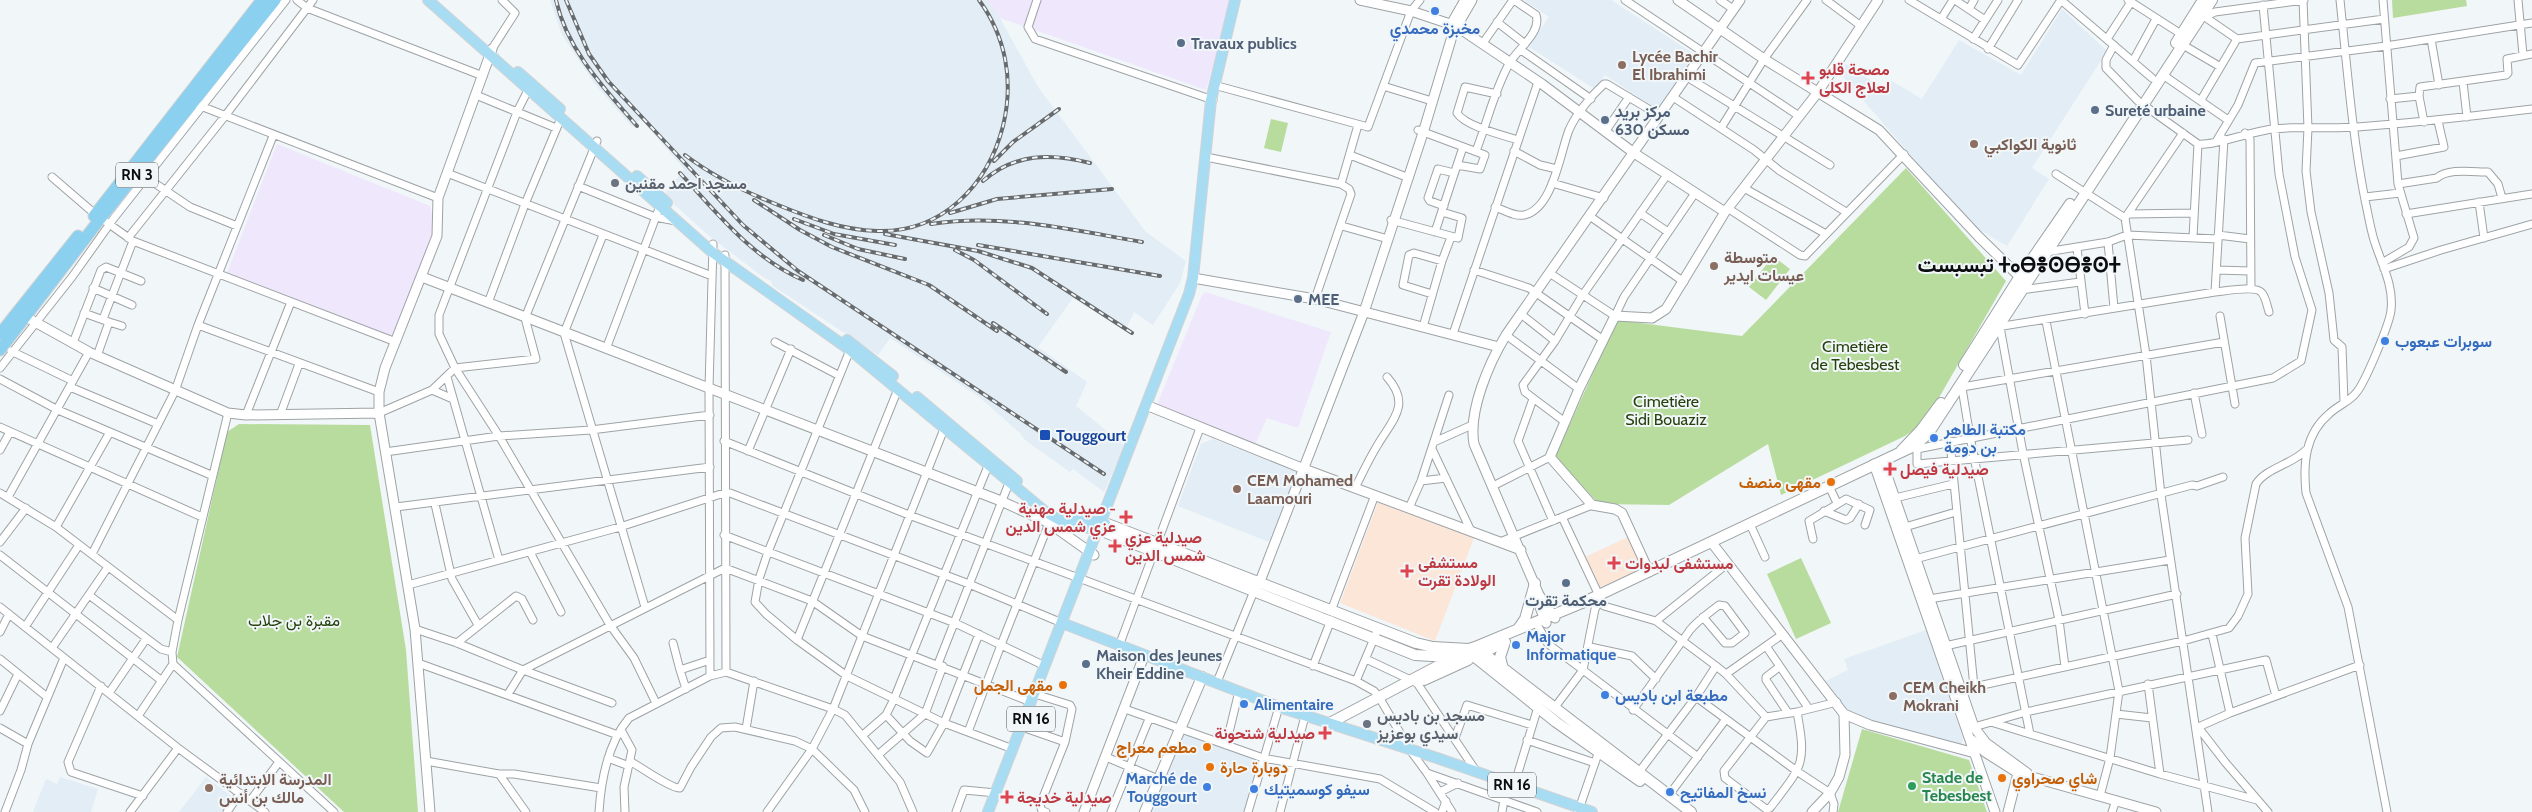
<svg xmlns="http://www.w3.org/2000/svg" width="2532" height="812" font-family="Cabin,Vazirmatn,'Noto Sans Tifinagh',sans-serif">
<rect width="100%" height="100%" fill="#f1f6f9"/>
<path fill="#e2edf6" d="M550,0H987L1000,18L1038,87L1146,232L1186,261L1180,283L1153,325L1134,312L1127,327L1073,298L1038,347L1087,382L1076,406L1125,446L1104,492L1073,469L1070,472L1025,440L1019,432L979,397L890,338L878,355L773,286L771,281L763,277L708,235L664,195L684,169L641,119L632,127L594,83L562,35Z
M1524,0H1611L1694,54L1658,110L1605,75L1595,89L1529,47L1549,17Z
M2062,9L2107,51L2032,168L2049,179L2007,246L1970,224L1839,72L1846,64L1884,89L1890,80L1922,99L1959,40L2021,75Z
M1213,439L1298,472L1269,542L1178,506L1201,444Z
M1926,630L1963,739L1961,747L1862,721L1849,712L1826,681L1848,670L1844,659Z
M1184,732L1261,762L1247,812H1150Z
M60,777L98,789L91,812H33L46,779L57,784Z
M206,777L235,799L225,812H179Z"/>
<path fill="#efe7fc" d="M987,0H1232L1206,90L1000,18Z
M277,144L430,206L435,227L394,337L227,273Z
M1205,292L1331,332L1298,428L1267,418L1255,445L1157,405L1202,295Z"/>
<path fill="#fce6d8" d="M1378,502L1474,538L1435,641L1340,603Z
M1628,537L1643,568L1599,588L1585,557Z"/>
<path fill="#b8dc9e" d="M2392,0H2466L2467,6L2393,18Z
M1271,119L1288,123L1281,152L1264,148Z
M1906,168L2006,281L1925,422L1905,436L1781,495L1768,444L1669,505L1599,504L1555,457L1617,320L1742,336Z
M1773,256L1790,269L1766,300L1749,287Z
M239,424L370,425L406,650L418,812H344L177,657L227,432Z
M1801,558L1831,623L1796,639L1767,574Z
M1862,729L1969,760L1987,812H1838Z"/>
<g fill="none" stroke-linecap="round" stroke-linejoin="round">
<g stroke="#9ea3a6" stroke-width="9">
<path id="minor" d="M297,0L307,8L313,0
M1037,0L1028,27L1035,39L1213,100
M1625,0L1799,116
M1720,0L1733,9
M1826,0L1861,26
M1909,0L2018,65L2061,0
M1955,0L1985,20
M2061,0L2152,78
M2128,0L2181,34
M2303,0L2308,128L2306,171L2311,212L2329,293L2334,340L2342,347L2344,402
M2340,0C2347,66 2352,134 2365,200C2368,213 2370,227 2374,240C2381,263 2394,285 2391,310C2390,323 2365,383 2356,393C2349,402 2337,406 2329,414C2305,434 2303,464 2306,493L2348,607L2387,812
M2518,0L2523,55
M1969,9L1974,0
M2202,15L2237,39L2384,19
M2204,17L2215,12L2304,0
M1941,19L1953,0
M1497,22L1525,44
M1973,39L1998,0
M2107,39L2131,2
M2431,39L2439,85
M1483,43L1513,0
M2114,45L2106,60V68L2138,101L2198,144C2213,146 2253,131 2273,129C2301,126 2329,129 2357,127C2416,123 2474,116 2532,109
M2183,45L2219,66
M492,49L515,13L502,0
M1988,49L2018,0
M1521,50L1591,99
M2133,61L2156,19
M2163,75L2228,120
M1687,77L1830,165
M2463,82L2467,117
M1214,85L1368,127L1411,11L1420,0
M1383,86L1432,101
M528,90L517,112L439,315V334L455,368L499,436L610,625L634,658L656,703
M1497,94L1465,87L1457,113C1465,126 1502,135 1518,140
M476,95L556,128
M2419,96L2420,87L2506,75L2508,73L2507,59L2532,54
M1673,97L1754,150L1780,171L1846,212
M2390,99L2419,96L2424,122
M2201,100L2237,39
M198,105L438,198
M1721,128L1764,59L1807,0
M1418,130L1485,155L1480,169L1457,165
M1605,132L1629,97
M2183,133L2125,218L2146,355L2161,495L2208,812
M2245,133L2250,139L2251,289
M2217,140L2238,105L2255,63L2386,46L2532,23
M1476,151C1487,123 1494,91 1509,64C1516,50 1542,33 1536,15L1514,0
M1514,151L1540,165L1557,169
M1350,155L1409,178
M2396,156L2444,147L2438,121
M1206,157L1341,184L1349,189L1351,194L1315,299
M447,173L712,276
M2056,174L2125,218
M144,176L190,207L237,226
M52,177L95,214L133,241L396,342
M1552,183L1604,198
M1341,184L1358,125
M2398,184L2437,178C2448,168 2473,172 2488,172L2498,184L2502,198
M578,186L655,217L676,221
M1744,188L1826,234
M2365,197L2400,193
M2479,202L2484,238
M1444,206L1430,201L1428,198L1438,169L1454,173
M1495,207C1504,210 1515,217 1524,215C1553,209 1560,153 1569,130C1576,114 1591,96 1604,84H1607L1660,116
M1729,209L1800,255L1805,256L1904,154
M1640,213L1668,232
M2129,214L2194,213
M2406,214L2532,194
M1591,217L1684,282
M1391,220L1458,238L1462,218L1442,212
M1342,226L1388,239
M1435,232L1463,147
M603,235L564,333L645,607
M2218,235L2250,239
M2193,237L2198,144
M128,238L225,116L307,8L483,76
M2108,242L2114,308
M2077,248L2085,314
M2046,252L2108,242L2127,235L2218,239
M725,255L726,672
M2382,263L2409,247L2414,238L2398,184L2383,0
M2384,269L2441,250L2532,224
M1474,270L1529,288L1602,339
M2217,270L2250,271
M1551,274L1615,316L1624,297L1695,193
M93,288L132,305
M2021,290L2080,282
M2215,292L2224,139
M1432,294L1403,285L1409,255L1414,253L1442,261
M488,303L525,204L561,118
M84,313L109,322L97,356
M1521,314L1555,341
M2220,316L2235,404
M103,319L133,241
M2046,321L2119,691L2110,758L2100,796
M109,322L122,326
M198,325L379,392
M1423,327L1442,261L1451,237
M1997,327L2215,292C2225,291 2257,285 2262,293C2266,298 2267,306 2269,312
M2000,327L2023,453L2059,620L2065,667
M1453,334L1538,82
M1506,335L1579,389
M775,342L838,375
M73,343L101,270L106,267L141,281
M606,349L660,206
M850,350L768,552L759,579L755,602L766,614L797,640L847,676L944,723L1013,749
M11,351L73,381
M0,368L72,277L114,218L286,0
M447,377L499,560
M0,379L58,410L211,475
M1961,382L1970,437L2030,734
M70,387L158,424
M1962,387L2224,342
M432,390L453,399
M2194,393L2202,434
M1533,399L1518,441L1553,521
M228,413L178,620L172,652L173,664L334,812
M379,413L432,390L455,368L536,359L525,318L597,141
M246,415L291,302
M280,415L299,364
M1565,422L1525,392L1523,385L1555,341L1582,296L1667,175
M0,427L202,517
M724,441L909,515L1356,681L1374,691L1379,697L1410,750L1427,773L1537,812
M1950,441L1974,687
M1434,442L1472,425
M1913,445L1917,449L2273,378L2301,361L2312,310L2295,257L2279,174L2263,5
M1432,449L1471,531
M1917,449V464L2188,440
M0,450L10,432
M748,451L791,349
M385,452L499,436L591,430L710,415
M1421,481L1446,478
M1493,486L1550,457
M1829,486L1837,503
M1355,488C1362,474 1369,459 1377,446C1392,420 1412,405 1387,377
M0,493L56,527L178,620
M8,497L89,352
M1895,498L1953,484
M435,504L452,579L478,625
M396,507L710,467
M1409,508L1421,481L1449,395
M1824,511L1846,520L1850,518L1859,504
M1562,517L1604,606L1656,621L1716,666
M1750,524L1765,557
M56,527L110,432
M1905,527L1956,512
M724,535L955,623L1001,645L1049,523
M1813,539L1809,521L1846,499L1870,510L1865,525
M0,542L26,508
M1500,542L1592,505
M530,552L561,612
M92,554L175,391L198,325L273,136
M0,555L162,681
M1915,559L2192,485L2197,486L2223,477
M408,585L620,527L724,493H730L969,584L1062,623
M89,595L161,649L172,652
M1929,599L2170,560
M1600,600L1595,609L1583,670L1698,757
M0,607L178,748L265,812
M1331,611L1375,495
M1535,621L1548,644L1583,670L1555,707
M1656,621L1727,564
M25,627L79,545
M415,629L457,643L523,670L725,568L812,601L862,636L1031,702
M0,632L9,614
M2212,634L2230,713
M797,640L898,389
M457,643L516,596L522,599L533,620
M673,643L680,670
M1119,646L1200,428
M1766,646L1809,709
M1945,646L2177,594
M1590,647L1632,656L1656,679
M52,648L108,567
M0,659L47,697
M1366,659L1417,683L1476,771
M418,663L618,735
M938,664L1009,483
M1313,666L1331,620
M1779,667L1766,677V680L1788,713
M1726,674L1783,634
M710,676L709,388L713,244
M1356,681L1378,629
M1217,682L1254,591
M2148,684L2160,774
M101,686L68,762L71,772L143,796
M686,689L680,670L710,660
M1960,690L2183,641L2229,628L2238,616L2248,594L2245,538L2256,484C2266,468 2293,464 2306,450
M109,693L146,639
M508,694L523,670L612,703
M1035,694L1070,705L1072,709L1065,742
M1696,697L1798,772L1830,793L1834,804L1833,812
M1125,709L1263,758L1380,779L1435,812
M1633,710L1690,630C1698,620 1709,613 1719,605L1725,606L1745,633L1732,643H1725L1703,617
M0,711L18,674
M1797,712C1807,765 1802,766 1770,808L1766,809L1725,778L1724,771L1766,717L1797,712L1837,702
M2116,714L2152,718
M886,715L910,741L927,753L944,723L979,634
M138,716L173,664
M1991,722L2160,774L2257,800
M1022,727L1065,742L1040,805L1042,811L1046,812
M1974,727L2026,712L2266,660L2276,696
M2198,727L2225,762L2268,812
M0,728L28,744L21,770L5,812
M2196,728L2230,713L2360,665
M746,729L754,681
M621,730L632,750L624,787L625,812
M968,732L1001,645L1045,666
M863,735L886,715L894,699L988,466
M1455,738L1467,705L1532,725
M1527,740L1595,763
M28,744L64,658
M1226,745L1239,691
M879,754L925,714L943,666
M1106,757L1158,779
M608,758L629,766
M426,761L499,774L526,812
M630,761C640,767 672,789 680,788L691,767L711,737L721,728L735,727L795,741L812,749L854,790L865,812
M1639,772L1696,697L1716,666L1726,674L1766,717
M1427,773L1452,812
M499,774H514L601,788
M1514,786L1538,707
M1440,792L1458,783
M1669,795L1726,719
M250,801L279,762
M130,812L178,748
M227,812L240,793
M599,812C601,780 608,743 629,718L710,676L726,672L833,709L845,715L900,782L913,812
M767,812L812,749L833,709L944,429
M956,812L964,790L996,793
M1111,812L1149,719
M1248,812L1279,707
M1280,812L1305,716
M1442,812L1446,801
M1502,812L1504,800
M1578,812L1599,751
M2112,812L2116,800"/>
</g>
<g stroke="#9ea3a6" stroke-width="11">
<path id="tertiary" d="M1360,0L1411,11L1456,26L1542,84L1634,153L1725,212
M1678,0L1764,59L1879,130L1979,237L2024,281
M1449,28L1465,0
M422,277L1001,501L1049,523L1094,555
M1193,278L1315,299L1499,347
M26,317L89,352L228,413L246,415L379,413
M1146,405L1304,469L1521,550
M1882,461L1974,727L1986,743L2027,773
M1874,464L1995,812
M1712,543L1844,714L1845,755L1839,777L1830,793L1812,812
M1649,572L1622,513L1615,509L1592,505L1550,457L1579,389L1615,316L1652,318L1666,309L1725,212L1818,92L1878,0
M1259,584L1364,312L1423,133L1453,33L1472,0
M1539,596L1540,607L1546,623
M1555,618L1539,595L1474,444C1468,411 1489,363 1506,335L1740,0
M1844,714L1870,725L1975,753
M1972,740L1985,752L2018,773L2156,812
M430,812L415,629L379,413V392L385,368L437,236L438,198L492,49
M1084,812L1144,656
M2008,812L2019,769"/>
</g>
<g stroke="#9ea3a6" stroke-width="12">
<path id="secondary" d="M2176,43L2203,0
M1964,365L2019,278L2070,204
M1901,451L1921,430L1941,403
M1105,523L1416,643L1433,647L1469,649L1475,647L1582,603L1914,446L1928,434L2212,0
M1102,531L1415,655L1466,658L1475,657L1496,646
M1518,629L1525,619L1535,583
M1478,649L1691,812
M1475,657L1556,722L1640,781
M1503,669L1500,657L1505,642
M1424,680L1468,660
M1328,724L1453,658
M1145,812L1202,677"/>
</g>
<g stroke="#d3d3d4" stroke-width="12">
<path id="primary" d="M428,0L712,252L850,350L1047,513L1065,523L1102,531
M518,72L560,109
M637,176L667,203
M847,340L893,376
M917,397L1017,481
M1072,518L1105,523
M1062,623L1279,707L1437,758L1592,812
M988,812L1189,294L1193,278L1211,100L1235,0"/>
</g>
<g stroke="#d3d3d4" stroke-width="13">
<path id="trunk" d="M94,216L262,0
M0,334L78,236
M0,350L100,219L275,0"/>
</g>
<use href="#minor" stroke="#fff" stroke-width="7"/>
<use href="#tertiary" stroke="#fff" stroke-width="9"/>
<use href="#secondary" stroke="#fff" stroke-width="10"/>
<use href="#primary" stroke="#a8dcf2" stroke-width="10"/>
<use href="#trunk" stroke="#8bd0ee" stroke-width="11"/>
<g stroke="#686b6d" stroke-width="4">
<path id="rail" d="M556,0C567,50 604,88 637,126
M566,0L589,54L608,81L743,225L798,271L1104,474
M685,155C714,177 745,192 778,205C810,218 842,230 877,231C942,233 988,185 1003,126C1014,81 1006,37 979,0
M994,161L1013,142L1059,109
M680,173C718,214 751,257 803,280
M983,181C1015,153 1051,153 1090,163
M754,200L800,230L832,247L929,285L997,331
M950,213L997,199L1112,189
M794,219L834,234L895,245
M931,224C1002,213 1072,230 1142,242
M885,234L978,251L1032,268L1132,333
M824,235L858,249L905,259
M978,245L1160,276
M955,250L974,260L1047,314
M993,323L1066,372"/>
</g>
<use href="#rail" stroke="#f1f6f9" stroke-width="2" stroke-dasharray="5.5" stroke-linecap="butt"/>
</g>
<g fill="#3f7fe0" stroke="#f1f6f9" stroke-width="2">
<circle cx="1435" cy="11" r="5"/>
<circle cx="2385" cy="341" r="5"/>
<circle cx="1934" cy="438" r="5"/>
<circle cx="1516" cy="645" r="5"/>
<circle cx="1605" cy="695" r="5"/>
<circle cx="1244" cy="704" r="5"/>
<circle cx="1207" cy="787" r="5"/>
<circle cx="1254" cy="789" r="5"/>
<circle cx="1670" cy="792" r="5"/>
</g>
<g fill="#5c6f8a" stroke="#f1f6f9" stroke-width="2">
<circle cx="1181" cy="43" r="5"/>
<circle cx="2095" cy="110" r="5"/>
<circle cx="1605" cy="120" r="5"/>
<circle cx="1298" cy="299" r="5"/>
<circle cx="1566" cy="583" r="5"/>
<circle cx="1086" cy="664" r="5"/>
</g>
<g fill="#8d6e63" stroke="#f1f6f9" stroke-width="2">
<circle cx="1622" cy="65" r="5"/>
<circle cx="1974" cy="144" r="5"/>
<circle cx="1714" cy="266" r="5"/>
<circle cx="1237" cy="489" r="5"/>
<circle cx="1893" cy="696" r="5"/>
<circle cx="209" cy="788" r="5"/>
</g>
<g fill="#e0444e" stroke="#f1f6f9" stroke-width="2">
<path d="M1805.5 70.5h5v5h5v5h-5v5h-5v-5h-5v-5h5z"/>
<path d="M1887.5 461.5h5v5h5v5h-5v5h-5v-5h-5v-5h5z"/>
<path d="M1123.5 509.5h5v5h5v5h-5v5h-5v-5h-5v-5h5z"/>
<path d="M1112.5 538.5h5v5h5v5h-5v5h-5v-5h-5v-5h5z"/>
<path d="M1611.5 555.5h5v5h5v5h-5v5h-5v-5h-5v-5h5z"/>
<path d="M1404.5 563.5h5v5h5v5h-5v5h-5v-5h-5v-5h5z"/>
<path d="M1322.5 725.5h5v5h5v5h-5v5h-5v-5h-5v-5h5z"/>
<path d="M1004.5 789.5h5v5h5v5h-5v5h-5v-5h-5v-5h5z"/>
</g>
<g fill="#6b7280" stroke="#f1f6f9" stroke-width="2">
<circle cx="615" cy="183" r="5"/>
<circle cx="1367" cy="724" r="5"/>
</g>
<rect fill="#1a4fb4" stroke="#f1f6f9" stroke-width="2" x="1039" y="429" width="12" height="12" rx="2.5"/>
<g fill="#e8710a" stroke="#f1f6f9" stroke-width="2">
<circle cx="1831" cy="482" r="5"/>
<circle cx="1063" cy="685" r="5"/>
<circle cx="1207" cy="747" r="5"/>
<circle cx="1210" cy="767" r="5"/>
<circle cx="2002" cy="778" r="5"/>
</g>
<circle fill="#2e9e5b" stroke="#f1f6f9" stroke-width="2" cx="1912" cy="786" r="5"/>
<g text-anchor="middle" dominant-baseline="central" stroke-width="4" stroke-linejoin="round" paint-order="stroke">
<g fill="#f1f6f9" stroke="#515354" stroke-width="1">
<rect x="116" y="162.5" width="42" height="25" rx="4"/>
<rect x="1007" y="706.5" width="48" height="25" rx="4"/>
<rect x="1488" y="772.5" width="48" height="25" rx="4"/>
</g>
<g font-size="15" font-weight="bold" fill="#0c0d0e">
<text x="137" y="175">RN 3</text>
<text x="1031" y="719">RN 16</text>
<text x="1512" y="785">RN 16</text>
</g>
<g font-size="16" font-weight="bold" fill="#366cbe" stroke="#f1f6f9" text-anchor="start">
<text x="1435" y="28" text-anchor="middle">مخبزة محمدي</text>
<text x="2395" y="341">سوبرات عبعوب</text>
<text x="1944" y="429">مكتبة الطاهر<tspan x="1944" dy="18">بن دومة</tspan></text>
<text x="1526" y="636">Major<tspan x="1526" dy="18">Informatique</tspan></text>
<text x="1615" y="695">مطبعة ابن باديس</text>
<text x="1254" y="704">Alimentaire</text>
<text x="1197" y="778" text-anchor="end">Marché de<tspan x="1197" dy="18">Touggourt</tspan></text>
<text x="1264" y="789">سيفو كوسميتيك</text>
<text x="1680" y="792">نسخ المفاتيح</text>
</g>
<g font-size="16" font-weight="bold" fill="#4e5e75" stroke="#f1f6f9" text-anchor="start">
<text x="1191" y="43">Travaux publics</text>
<text x="2105" y="110">Sureté urbaine</text>
<text x="1615" y="111">مركز بريد<tspan x="1615" dy="18">630 مسكن</tspan></text>
<text x="1308" y="299">MEE</text>
<text x="1566" y="600" text-anchor="middle">محكمة تقرت</text>
<text x="1096" y="655">Maison des Jeunes<tspan x="1096" dy="18">Kheir Eddine</tspan></text>
</g>
<g font-size="16" font-weight="bold" fill="#785e54" stroke="#f1f6f9" text-anchor="start">
<text x="1632" y="56">Lycée Bachir<tspan x="1632" dy="18">El Ibrahimi</tspan></text>
<text x="1984" y="144">ثانوية الكواكبي</text>
<text x="1724" y="257">متوسطة<tspan x="1724" dy="18">عيسات ايدير</tspan></text>
<text x="1247" y="480">CEM Mohamed<tspan x="1247" dy="18">Laamouri</tspan></text>
<text x="1903" y="687">CEM Cheikh<tspan x="1903" dy="18">Mokrani</tspan></text>
<text x="219" y="779">المدرسة الابتدائية<tspan x="219" dy="18">مالك بن أنس</tspan></text>
</g>
<g font-size="16" font-weight="bold" fill="#be3a42" stroke="#f1f6f9" text-anchor="start">
<text x="1819" y="69">مصحة قلبو<tspan x="1819" dy="18">لعلاج الكلى</tspan></text>
<text x="1900" y="469">صيدلية فيصل</text>
<text x="1116" y="508" text-anchor="end">صيدلية مهنية -<tspan x="1116" dy="18">عزي شمس الدين</tspan></text>
<text x="1125" y="537">صيدلية عزي<tspan x="1125" dy="18">شمس الدين</tspan></text>
<text x="1418" y="562">مستشفى<tspan x="1418" dy="18">الولادة تقرت</tspan></text>
<text x="1625" y="563">مستشفى لبدوات</text>
<text x="1315" y="733" text-anchor="end">صيدلية شتحونة</text>
<text x="1017" y="797">صيدلية خديجة</text>
</g>
<g font-size="16" font-weight="bold" fill="#5b616d" stroke="#f1f6f9" text-anchor="start">
<text x="625" y="183">مسجد احمد مقنين</text>
<text x="1377" y="715">مسجد بن باديس<tspan x="1377" dy="18">سيدي بوعزيز</tspan></text>
</g>
<g font-size="16" fill="#26410b" stroke="#f1f6f9">
<text x="1855" y="346">Cimetière<tspan x="1855" dy="18">de Tebesbest</tspan></text>
<text x="1666" y="401">Cimetière<tspan x="1666" dy="18">Sidi Bouaziz</tspan></text>
<text x="294" y="620">مقبرة بن جلاب</text>
</g>
<g font-size="16" font-weight="bold" fill="#164399" stroke="#f1f6f9" text-anchor="start">
<text x="1056" y="435">Touggourt</text>
</g>
<g font-size="16" font-weight="bold" fill="#c56008" stroke="#f1f6f9" text-anchor="end">
<text x="1821" y="482">مقهى منصف</text>
<text x="1053" y="685">مقهى الجمل</text>
<text x="1197" y="747">مطعم معراج</text>
<text x="1220" y="767" text-anchor="start">دوبارة حارة</text>
<text x="2012" y="778" text-anchor="start">شاي صحراوي</text>
</g>
<g font-size="16" font-weight="bold" fill="#27864d" stroke="#f1f6f9" text-anchor="start">
<text x="1922" y="777">Stade de<tspan x="1922" dy="18">Tebesbest</tspan></text>
</g>
<g font-size="21" font-weight="bold" fill="#0c0d0e" stroke="#f1f6f9">
<text x="2019" y="264">تبسبست ⵜⴰⴱⴻⵙⴱⴻⵙⵜ</text>
</g>
</g>
</svg>
